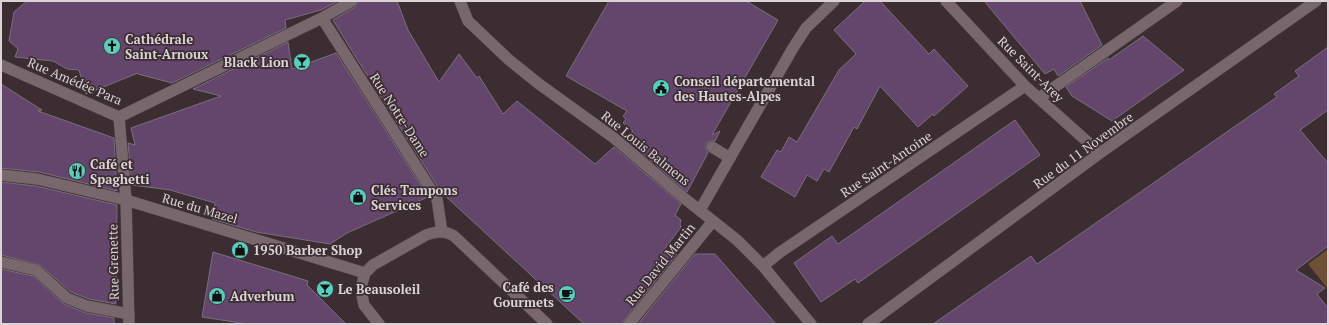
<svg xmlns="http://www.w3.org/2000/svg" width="1329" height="325" font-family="'PT Serif',serif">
<rect width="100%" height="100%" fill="#3b2d32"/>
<path fill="#6e5036" d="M1328,249V289L1308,264Z"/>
<path fill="#64466c" stroke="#796f7b" d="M27,1H338L321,10L285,20L286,28L172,83L138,74V73L86,94L79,70L67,69L53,61L15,57L18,49L9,41L14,12Z
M359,1H397L408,30L439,82L459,54L477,78L479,76L503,114L517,101L595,164L614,147L681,204L675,215L681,220L680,224L681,227L661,254H677L624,320L622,324H584L441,192L350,48L333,20L355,7Z
M609,1H746L778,20L712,135L720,131L715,141H709L706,144V150L708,153L687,192L625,138L633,131L623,123L626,119L623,116L627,111L566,76Z
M865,1H880L929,54L934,49L968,86L934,116L933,114L918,127L880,86L857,129L854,127L829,172L824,169L817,181L807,175L795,197L761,177L777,150L781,152L789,137L797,142L839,70L856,54L834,30Z
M984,1H1080L1102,45L1058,76L1054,69L1045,74Z
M1143,36L1184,70L1112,121L1072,96L1066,87L1108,58L1109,60Z
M288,42L292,69L336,53L428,197L347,233L330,244L256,232L212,219L215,203L170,190L132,185L128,143L135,145L131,128L221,96L193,89Z
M1328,47V110L1300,130L1328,163V246L1296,270L1325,288L1317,294L1328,308V324H933L1031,256L1037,264L1277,97L1274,94L1299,76L1295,71Z
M1,84L42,110L38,111L114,138L117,191L39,172L1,168Z
M1015,120L1040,155L858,283L855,279L821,302L794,263L832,236L838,244Z
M1,182L36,186L117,205L116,304L89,299L71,292L40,265L1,255Z
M213,252L308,281L307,285L346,324H247L202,317Z
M695,254H715L776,324H638Z
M1,269L33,276L64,304L86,313L114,318V324H1Z"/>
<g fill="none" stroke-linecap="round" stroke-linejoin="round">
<g stroke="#564a4f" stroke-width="12">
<path id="service" d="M712,147L730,158
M126,200L365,273"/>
</g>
<g stroke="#564a4f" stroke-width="12">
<path id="pedestrian" d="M1,175L37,179L126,200
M1,262L36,270L67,298L87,306L129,314"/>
</g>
<g stroke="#564a4f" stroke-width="12">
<path id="minor" d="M460,1L468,21L508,59L539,84L614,138L684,198L737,240L763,266L811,324
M946,1L1025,86L1100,153
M322,18L437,199L442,232
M1,65L119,117
M1039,98L1177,1
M119,117L322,18L352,1
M119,117L126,200L129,324
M700,210L793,48L806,28L834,1
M763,266L779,253L1025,86
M379,324L364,305L362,295V284L365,273L373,265L426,235C436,231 445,230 454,236L547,324
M629,324L713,221
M868,324L1100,153L1316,1"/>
</g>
<use href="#service" stroke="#78686e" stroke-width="11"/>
<use href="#pedestrian" stroke="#78686e" stroke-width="11"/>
<use href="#minor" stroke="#78686e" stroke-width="11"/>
</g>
<defs>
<g id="church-disc" transform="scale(0.9)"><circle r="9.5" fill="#5acebd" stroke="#3b2d32"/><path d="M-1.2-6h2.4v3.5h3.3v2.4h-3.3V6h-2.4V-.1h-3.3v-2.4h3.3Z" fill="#111"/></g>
<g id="bar-disc" transform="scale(0.9)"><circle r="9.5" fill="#5acebd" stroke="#3b2d32"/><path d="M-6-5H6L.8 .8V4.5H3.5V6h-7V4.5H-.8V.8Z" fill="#111"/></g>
<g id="civic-disc" transform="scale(0.9)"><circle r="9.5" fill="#5acebd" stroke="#3b2d32"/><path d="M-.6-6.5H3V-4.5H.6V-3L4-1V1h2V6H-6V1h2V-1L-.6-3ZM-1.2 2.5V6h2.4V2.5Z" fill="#111"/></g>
<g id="restaurant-disc" transform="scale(0.9)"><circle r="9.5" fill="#5acebd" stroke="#3b2d32"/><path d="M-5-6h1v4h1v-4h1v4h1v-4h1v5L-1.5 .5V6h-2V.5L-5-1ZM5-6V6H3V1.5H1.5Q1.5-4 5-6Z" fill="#111"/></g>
<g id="shop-disc" transform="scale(0.9)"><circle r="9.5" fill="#5acebd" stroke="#3b2d32"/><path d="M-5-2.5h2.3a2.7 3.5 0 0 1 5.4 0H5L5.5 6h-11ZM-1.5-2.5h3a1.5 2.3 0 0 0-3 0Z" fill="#111"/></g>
<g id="cafe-disc" transform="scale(0.9)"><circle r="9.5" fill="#5acebd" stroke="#3b2d32"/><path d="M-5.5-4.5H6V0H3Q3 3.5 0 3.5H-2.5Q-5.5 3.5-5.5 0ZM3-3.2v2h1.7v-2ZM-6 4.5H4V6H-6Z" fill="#111"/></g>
</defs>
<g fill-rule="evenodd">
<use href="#church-disc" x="112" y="46"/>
<use href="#bar-disc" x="302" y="62"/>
<use href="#civic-disc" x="661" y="88"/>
<use href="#restaurant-disc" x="77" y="171"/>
<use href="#shop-disc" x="358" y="197"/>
<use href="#shop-disc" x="240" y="250"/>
<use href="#bar-disc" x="325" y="289"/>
<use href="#cafe-disc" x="567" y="294"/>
<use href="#shop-disc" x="217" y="296"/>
</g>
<g text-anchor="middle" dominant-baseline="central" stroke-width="3.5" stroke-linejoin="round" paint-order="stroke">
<g font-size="13" font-weight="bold" fill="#dcd3d6" stroke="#3b2d32" text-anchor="start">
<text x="125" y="39">Cathédrale<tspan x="125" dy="15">Saint-Arnoux</tspan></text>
<text x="289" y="62" text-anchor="end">Black Lion</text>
<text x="674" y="81">Conseil départemental<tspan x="674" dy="15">des Hautes-Alpes</tspan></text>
<text x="90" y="164">Café et<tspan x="90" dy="15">Spaghetti</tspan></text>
<text x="371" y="190">Clés Tampons<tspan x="371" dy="15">Services</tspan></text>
<text x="253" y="250">1950 Barber Shop</text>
<text x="554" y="287" text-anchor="end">Café des<tspan x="554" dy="15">Gourmets</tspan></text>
<text x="338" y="289">Le Beausoleil</text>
<text x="230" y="296">Adverbum</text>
</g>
<g font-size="13" fill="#dcd3d6" stroke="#3b2d32">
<text transform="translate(1031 69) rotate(45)">Rue Saint-Arey</text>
<text transform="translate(75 81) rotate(23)">Rue Amédée Para</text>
<text transform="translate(400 115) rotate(57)">Rue Notre-Dame</text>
<text transform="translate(646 148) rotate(39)">Rue Louis Balmens</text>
<text transform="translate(1083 150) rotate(-36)">Rue du 11 Novembre</text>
<text transform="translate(886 164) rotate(-34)">Rue Saint-Antoine</text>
<text transform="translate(200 208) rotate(16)">Rue du Mazel</text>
<text transform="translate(113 262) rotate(-91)">Rue Grenette</text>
<text transform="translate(660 264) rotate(-51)">Rue David Martin</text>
</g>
</g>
<rect width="1329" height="325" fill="none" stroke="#dcd3d6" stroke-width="4"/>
</svg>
